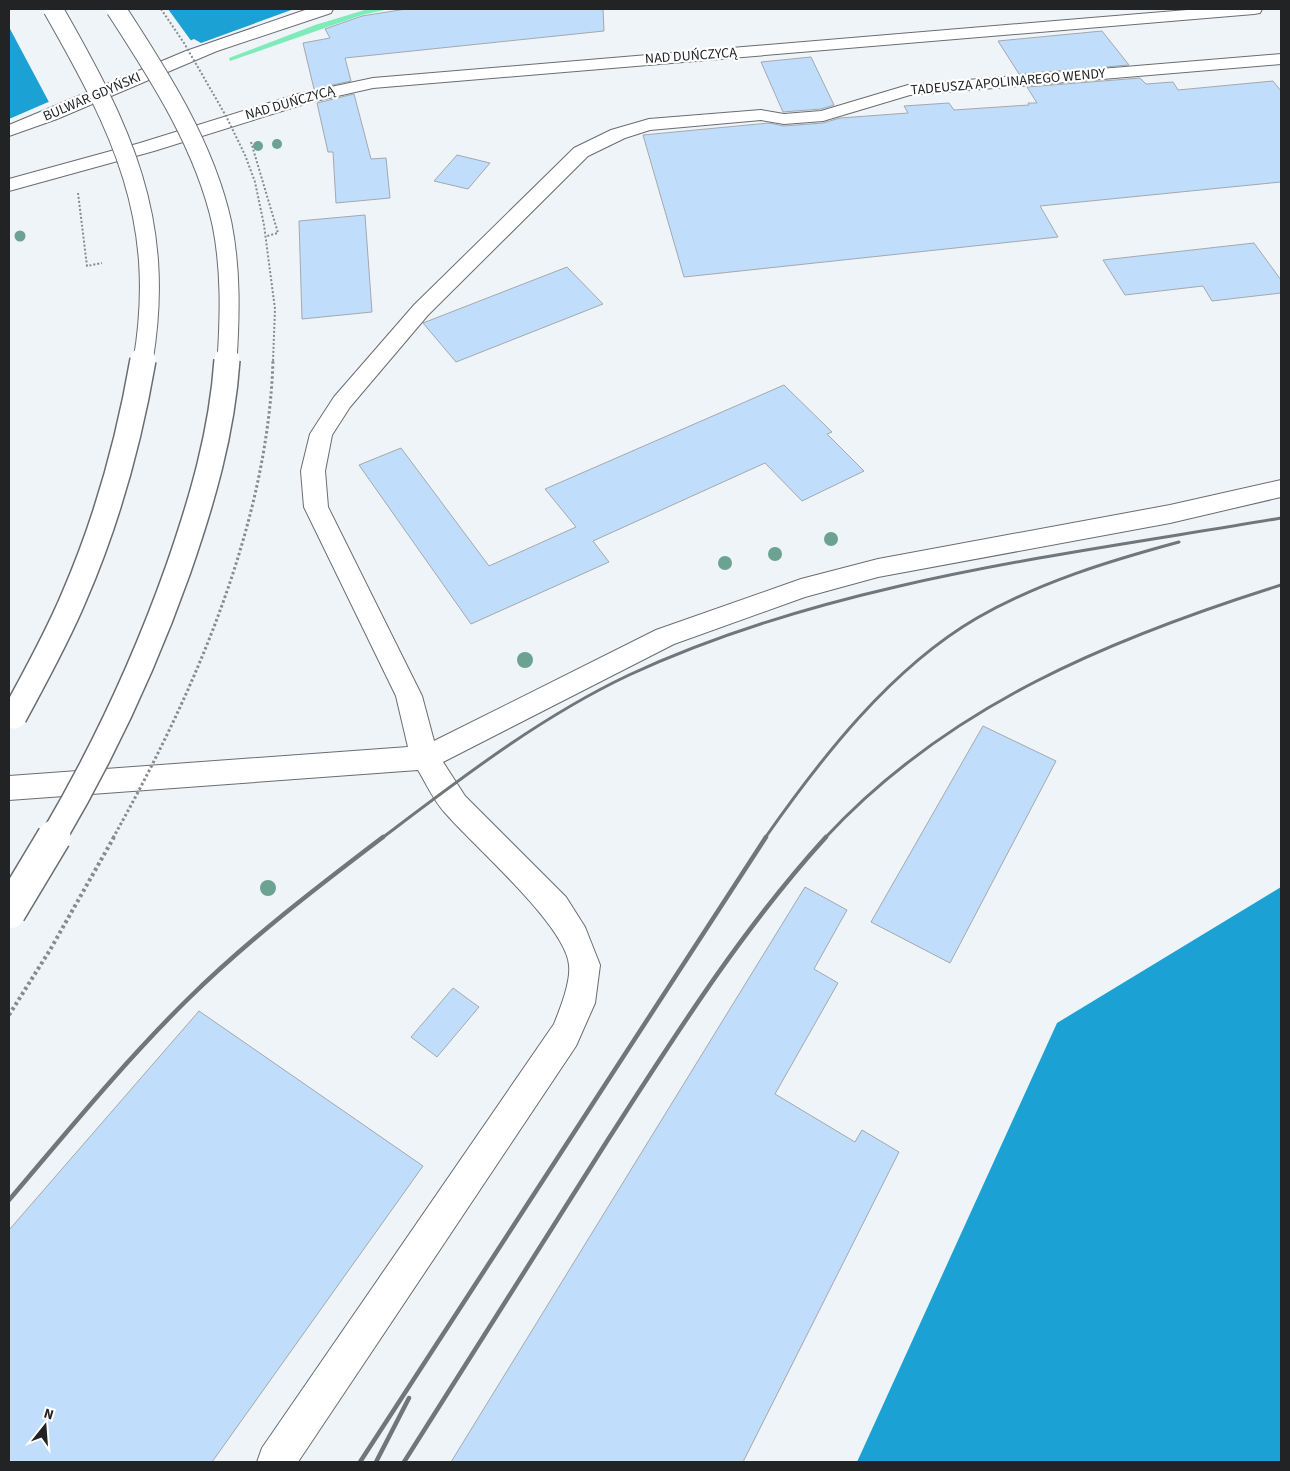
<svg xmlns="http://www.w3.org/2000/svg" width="1290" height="1471" font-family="'Source Sans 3',sans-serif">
<rect width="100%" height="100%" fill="#eff4f8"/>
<path fill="#7decb8" d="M368,9H389L362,15L230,61L229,58L315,25Z"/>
<path fill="#1ca1d4" d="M9,9H294L201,43L194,39L9,119Z
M1281,887V1462H857L1057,1023Z"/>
<path fill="#eff4f8" d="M9,9H168L192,42L50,104L9,27Z"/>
<path fill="#c0defb" stroke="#a4a8ad" d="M406,9H603L604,31L345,58L351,81L314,89L303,43L330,38L325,29L362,16Z
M1102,31L1129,65L1019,74L998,41Z
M811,57L834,105L821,109L783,112L761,62Z
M1140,78L1146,84L1173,82L1178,90L1273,81L1281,91V182L1040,206L1058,237L684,277L643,135L769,123L784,126L823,123L840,118L908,113L904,106L949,103L954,110L1029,105L1028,103H1037L1027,87Z
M354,94L371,159L386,158L390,198L336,203L333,152H328L317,103Z
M457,155L490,163L468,189L434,181Z
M365,215L372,312L302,319L299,221Z
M1254,243L1281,280V293L1212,301L1203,286L1125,295L1103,260Z
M567,267L603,304L456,362L423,323Z
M784,385L832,432L827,434L864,471L802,501L765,463L593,541L609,562L471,624L359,465L401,448L489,566L576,527L545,489Z
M983,726L1056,761L950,963L871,922Z
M805,887L847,910L814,969L838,983L775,1094L855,1142L862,1130L899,1152L743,1462H451Z
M453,988L479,1007L437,1057L411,1037Z
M199,1011L423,1166L212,1462H9V1230Z"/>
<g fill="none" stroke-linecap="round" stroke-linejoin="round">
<g stroke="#696d72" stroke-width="2">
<path id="minor" d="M308,9H333L331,13L217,51L57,119L9,136V125L186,51Z
M1199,9H1262L1260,13L1254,14L373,88L311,102L154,151L9,191V179L140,143L298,94L373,78Z
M1281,54V64L910,95L823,121L784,124L761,120L650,130L625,138L588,156L428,315L350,407L332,435L325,471L328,507L422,696L434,741L656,630L801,579L878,559L1170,505L1281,480V497L1170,523L878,577L805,597L674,644L443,762L465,796L566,897L585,927L600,965L595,1003L576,1046L298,1462H257L262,1448L554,1024C560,1009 571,982 569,965C566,926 475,847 447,815C435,803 427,785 418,770L9,800V776L408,747L396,696L304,507L301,471L310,434L334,397L414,305L574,148L611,130L649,119L761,110L784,114L821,111L908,85Z"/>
</g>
<path stroke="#888b8e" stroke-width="2" stroke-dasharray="2 2" stroke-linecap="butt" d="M251,142L278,233L267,236
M78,193L87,266L102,263"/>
<use href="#minor" fill="#fff" fill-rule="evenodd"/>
<path stroke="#727678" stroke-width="3" d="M382,838C460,779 540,717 629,675C831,581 1064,555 1281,518
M765,838C821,758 891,668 977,618C1040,582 1109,561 1179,542
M825,838C948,705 1112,638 1281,585"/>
<path stroke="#727678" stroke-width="4.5" d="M9,1200C67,1132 124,1062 188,999C248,940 316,888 383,837
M360,1462L766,837
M376,1462L409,1398
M404,1462C472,1354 541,1246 609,1138C676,1034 742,929 826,837"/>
<g stroke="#696d72" stroke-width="21" stroke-linecap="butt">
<path id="major-bridge-far2" d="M53,9C121,128 167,219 143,361
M116,9C159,75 205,146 222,224C231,269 230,315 227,361"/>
</g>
<g stroke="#696d72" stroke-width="28" stroke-linecap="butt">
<path id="major-bridge-far1" d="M14,716C35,677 57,638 74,597C107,521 129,441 143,360
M53,838C103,753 145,663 178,570C202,501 222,433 227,360"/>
</g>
<g stroke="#696d72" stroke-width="36" stroke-linecap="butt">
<path id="major-bridge" d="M9,912L54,837"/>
</g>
<path stroke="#888b8e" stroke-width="2" stroke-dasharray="2 2" stroke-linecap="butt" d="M161,9L184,43L226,116L245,155L255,182L264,225L275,309L273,361"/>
<path stroke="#888b8e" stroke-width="3" stroke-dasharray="2.5 2.5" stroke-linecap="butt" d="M113,838C193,695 268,526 273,360"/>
<path stroke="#888b8e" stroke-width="4" stroke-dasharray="3 3" stroke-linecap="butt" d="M9,1015L50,950L114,837"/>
<use href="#major-bridge-far2" stroke="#fff" stroke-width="19"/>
<use href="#major-bridge-far1" stroke="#fff" stroke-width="25"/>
<use href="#major-bridge" stroke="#fff" stroke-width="33"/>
</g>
<g fill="#6ca292">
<circle cx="277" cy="144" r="5"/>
<circle cx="258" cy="146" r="5"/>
<circle cx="20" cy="236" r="5.5"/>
<circle cx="831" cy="539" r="7"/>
<circle cx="775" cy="554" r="7"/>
<circle cx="725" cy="563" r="7"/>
<circle cx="525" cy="660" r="8"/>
<circle cx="268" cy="888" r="8"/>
</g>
<g text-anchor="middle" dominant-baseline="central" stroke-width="4.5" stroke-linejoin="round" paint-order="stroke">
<g font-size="14" fill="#212325" stroke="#fff">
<text transform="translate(691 56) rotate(-4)">NAD DUŃCZYCĄ</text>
<text transform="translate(1008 82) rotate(-5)">TADEUSZA APOLINAREGO WENDY</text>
<text transform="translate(92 97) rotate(-23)">BULWAR GDYŃSKI</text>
<text transform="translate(290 103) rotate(-16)">NAD DUŃCZYCĄ</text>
</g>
</g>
<rect width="1290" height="1471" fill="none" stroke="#212325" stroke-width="20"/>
<g transform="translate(45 1426) rotate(17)" stroke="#ffffff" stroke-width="4" paint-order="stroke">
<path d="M0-4L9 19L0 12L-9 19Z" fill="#212325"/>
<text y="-8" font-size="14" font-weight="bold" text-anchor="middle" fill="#212325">N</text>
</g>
</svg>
